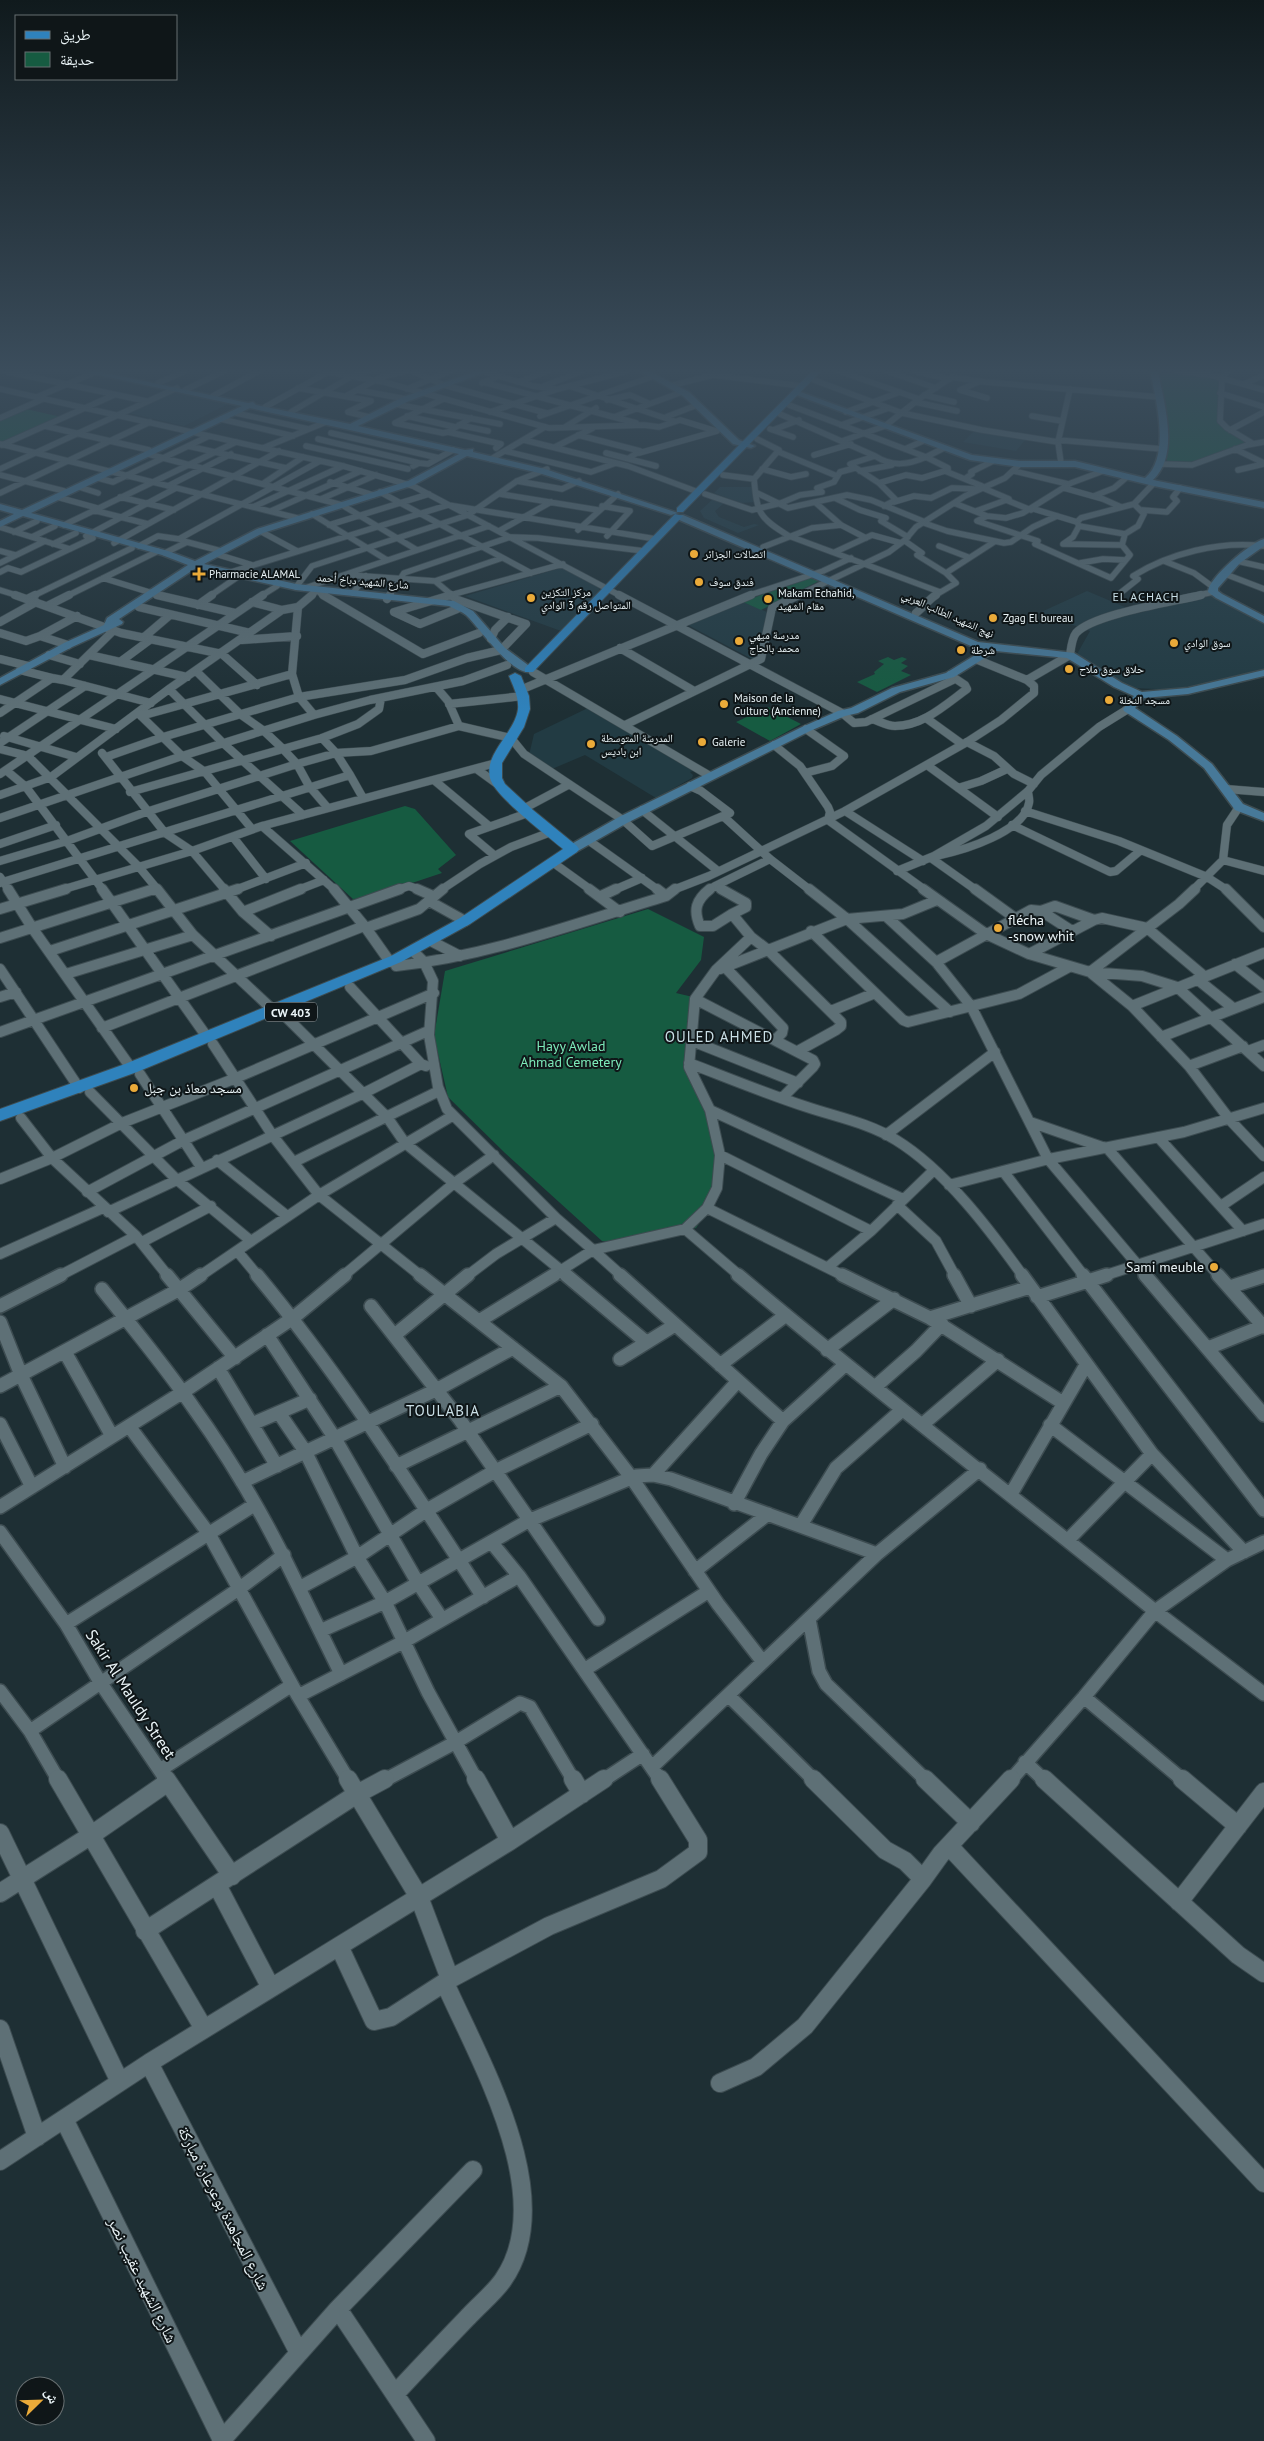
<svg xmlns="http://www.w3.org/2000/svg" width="1264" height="2441" font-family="'PT Sans','Noto Naskh Arabic',sans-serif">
<rect width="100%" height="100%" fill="#1e2f34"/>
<path fill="#223b43" d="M710,371H812L799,384Z
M177,391L230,403L184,426L129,413Z
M975,430L1026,439L1016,451L963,442Z
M720,487H753L755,502L741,503L714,493Z
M713,499L724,503L715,511L719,517L744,527L754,524L759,525L738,533L704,518L700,511Z
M564,567L600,586L599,591L561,631L465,596Z
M1087,591L1139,613L1207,593L1264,621V672L1181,690L1132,688L1085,662L1077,654L1090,631L1039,613Z
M743,602L767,612L759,657L754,660L686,624Z
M590,707L694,771L690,772L693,775L692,778L656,798L585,755L552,769L529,755L534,734Z"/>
<path fill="#165b41" d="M1179,372L1219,379L1218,419L1248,442C1221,452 1196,467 1167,462L1160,375Z
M26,409L61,417L4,442L0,441V420Z
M810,576L821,580L761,610L743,602Z
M888,657L894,660L902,657L907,659L901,663L908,666L901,671L911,675L877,692L857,682L875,674L874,672L884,664L878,661Z
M768,707L801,724L770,741L736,722Z
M405,806L415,809L456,855L438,869L442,873L367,898L353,899L290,841Z
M648,909L704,937L701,960L676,993L693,997L686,1068L709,1111L722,1156L719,1193L696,1228L622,1243L602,1241L505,1153L448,1097L434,1036L445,971Z"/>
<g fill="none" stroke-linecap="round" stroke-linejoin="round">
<g stroke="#3d4c51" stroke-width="7">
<path id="street-far4" d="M4,371L146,401
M412,371L444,385L546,413
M482,371L499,376L482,383
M839,371L919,399
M887,371L936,388
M914,371L950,379
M1176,371L1210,375L1264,390
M1228,371L1222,378L1220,421L1227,428L1252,443
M499,376L533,386L555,389
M814,380L902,413L982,430L1058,442
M483,382L636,423
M518,382L548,371
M978,382L960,390L987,398
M158,383L185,371
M1244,384L1264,375
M673,385L713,375L802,386
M544,386L582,371
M569,386L674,421
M298,388L371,401L348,412L369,417
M0,389L343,466L413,486L621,596
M407,389L450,371
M185,390L224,371
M357,390L406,399
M1220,393L1264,407
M924,395L954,402
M213,396L259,371
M346,396L381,377L406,371
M37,397L98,371
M443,399L395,423L443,433L448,432
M607,400L630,395L648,403
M915,402L957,411
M395,404L500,424
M789,405L926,457
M265,407L328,372L384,382L549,428L644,425L659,427L680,420L716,431
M291,412L352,376L369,371
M490,412L558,389L627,371
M846,412L900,392
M236,413L308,429
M780,414L875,456L850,464L879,483L896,500L884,506
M407,416L455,427
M540,416L654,376
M1032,416L1062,421
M614,417L682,392
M666,417L697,405
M0,418L43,399
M471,418L448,432L501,444L496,448
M221,419L293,436
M459,425L488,431
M841,425L889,408
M45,426L149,450
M565,427L596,408
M770,429L793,437
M773,430L799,420
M1230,430L1264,412
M331,433L439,458
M578,435L640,451L629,458
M318,439L419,463
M757,439L779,450L754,479C757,513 759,518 789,536L940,592
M524,440L628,466L698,492
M1058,440L1162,449
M842,441L885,426L919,399L952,377L985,382L1159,397
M0,444L297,518
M2,445L114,395
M188,446L286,468
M306,446L408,469
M555,447L593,428
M263,448L326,422
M905,449L923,441
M1235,449L1264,463
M505,451L591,472L616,463
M779,452L837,476
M606,453L656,466
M639,453L717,431
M148,454L342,505L417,550
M814,455L851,444
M875,456C892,467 908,465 926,457
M491,459L545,427
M1061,463L1058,442L1070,389
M1161,464L1192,465L1247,445L1264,442
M413,466L419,463L428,464L453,450
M0,469L177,388
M762,469L791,477L806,474
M1238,470L1264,464
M860,471L892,465
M945,471L982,486
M1014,471L1068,484
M0,475L64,491
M723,475L754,479
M98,478L113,482L209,436
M966,478L972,474L971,472L993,461
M517,481L562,489L579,481
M330,482L373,495
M264,483L303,457
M879,483L906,475L922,478L948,470V468L926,457L944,448
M168,486L231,454
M79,487L98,493
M1064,488L1103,499L1121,507
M380,492L531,573
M0,493L150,422
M757,493L788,508L847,495L871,500L925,522
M500,494L598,510
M705,494L752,510L781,503L800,495L822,492L817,488L834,482L840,472L855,468
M1094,496L1114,488L1127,477
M57,497L97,508
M120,497L174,510
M835,498L860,510L886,518
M321,499L376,475
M1006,500L1031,510
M894,502L914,496L931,498L952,488L975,489
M816,503L841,525L866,538
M954,503L987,516L977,521L1038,541L1035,544L1111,578L1130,555L1122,545L1125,534L1138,526L1144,514L1134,504L1154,483
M602,506L630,511L607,536
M253,507L343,466
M1034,509L1077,522
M93,510L148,524
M1142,510L1167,512L1177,501L1173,497L1180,488
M271,511L361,471
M976,511L1009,499L983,488
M312,514L387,560
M987,516L1006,518L1023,513L1071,483L1103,471
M884,519L881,521L908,537
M924,523L947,531L1004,543L1011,542L1033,527L1057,516
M64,525L236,442
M329,525L429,494
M1079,526L1125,534
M0,527L70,549
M578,530L618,494
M260,531L297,551
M499,531L551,502
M14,532L37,521
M86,536L176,488
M32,537L55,526
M905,541L922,553L917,555L946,573
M187,542L221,551
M114,543L279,451
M53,544L76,533
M1122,545L1063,544L1073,537L1079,526L1077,522L1081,518L1134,504
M139,546L158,536L179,539
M939,546L968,557
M763,547L812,528L841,525
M0,551L15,555
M835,552L872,535L901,543
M165,553L187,542L179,539L320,461
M216,554L252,565
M1164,561L1194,573L1213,587
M1237,561L1264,567
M0,563L45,541
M1080,563L1103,559L1125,560
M0,572L8,568L21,572L93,538
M228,573L448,505L656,539
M1225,574L1264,589
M349,575L435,581L453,596
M103,578L152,593
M435,581L502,558
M296,587L312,566L468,515L517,481L547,469
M305,588L489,526
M0,590L19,596
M320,593L326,596
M353,593L366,576
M1119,594L1138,579L1133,576C1170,553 1219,541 1263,546
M157,595L162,596
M33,596L132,548
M67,596L158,551
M210,596L236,578
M261,596L277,586
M311,596L318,590
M389,596L404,573L510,537L538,538L644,551
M447,596L563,564
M747,596L823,571L851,558
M797,596L889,552L905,540L916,527L965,496L1005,478L1020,464
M934,596L956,583L946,573L994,542
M1195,596L1213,592"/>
</g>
<g stroke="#3d4c51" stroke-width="9">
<path id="street-far3" d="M15,595L121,633L222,654L257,685
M157,595L235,613
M312,595L298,607L292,674L299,697L314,715
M323,595L423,654L479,633
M451,595L456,599
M451,595L394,612L420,624L457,609
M619,595L842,713L854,723L866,722L955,679
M27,599L35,595
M387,599L390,595
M252,602L282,610
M198,605L212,595
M47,606L69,595
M139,607L250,633
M916,613C924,607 929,599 936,595
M0,622L36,602
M114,630L63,680L151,703
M0,633L26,641L40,636L68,645
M40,636L77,616
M143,638L170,615
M491,639L495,630L508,617
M242,640L297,636
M620,648L694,691
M49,655L80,664
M89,655L187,677
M0,659L28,666
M120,662L151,639
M20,670L52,678
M196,671L240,714L264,731L282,748L297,764L309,786L327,807
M533,672L710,776
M1027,680L1070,655C1071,648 1072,638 1076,633C1093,614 1173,602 1201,595
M436,687L448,701L459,726
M169,689L223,743L303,815
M520,690L751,595
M0,699L116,729
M449,704L523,696
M0,713L52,678L63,680
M138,713L182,756L205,772L252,829
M141,716L292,674
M926,718L962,744
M872,719C879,721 887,726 895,726C923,726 945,705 967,689L965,685L950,675
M625,725L761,659L772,608L799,595
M4,736L76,757
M322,738L336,753L350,775
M967,742L994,756L1014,774L1034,784
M0,743L85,686
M774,745L800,766L828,807L830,812L828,820L925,890
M0,749L28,756L139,867L158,890
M102,753L165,833L192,851L225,890
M106,757L163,737L299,697L405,680L467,658L501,650L526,624L458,600
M927,765L998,817
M478,770L500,786
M7,771L26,787L103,890
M805,773L832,766L844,756L806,729
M0,774L263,595
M435,781L489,826
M690,786L701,791L730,813L723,816L770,859L810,890
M958,788L981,781L1007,769
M1226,789L1264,792
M130,792L322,738L358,724L379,709L381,698
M0,795L51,777L169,689L282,610L298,607
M525,808L568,785
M642,810L718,871
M845,811L923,861
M1025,811L1119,841L1207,877L1227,890
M0,818L182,756L314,715L370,700L463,681L507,665
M1012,825L1110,872L1116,871L1141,850
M262,826L335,890
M233,837L266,879
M588,840L658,890
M0,844L56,825
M494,855L469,834L528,813
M940,855C964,850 1024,832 1029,803C1030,799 1028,795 1028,791
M931,858L976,890
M1223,860L1264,871
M0,861L67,841L146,812L297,764L336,753L371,751L459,726L511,738L524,754L623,820L652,846L723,816
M555,864L591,890
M897,871L934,856L986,826L1028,791L1041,775L1099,727L1128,709
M0,877L9,890
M0,883L350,775L363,798
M61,890L192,851L262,826L496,763
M150,890L155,889
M235,890L306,863
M298,890L324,880
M397,890L409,886L420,890
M441,890L480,864L511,847L551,832
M614,890L642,878
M673,890L709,876L845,811L967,742L1001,720L1034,693V686L1027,680L978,660
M709,890L715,886
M723,890L715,886L770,859
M1193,890L1223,860L1227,825L1239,807"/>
</g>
<g stroke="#3d4c51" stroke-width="12">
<path id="street-far2" d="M8,889L33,929L131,1068
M102,889L207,1037
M157,889L193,935L274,1011
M224,889L243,912L271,936
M334,889L366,928L390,962
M417,889L433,896
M589,889L620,912
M657,889L666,896
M710,889C696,900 693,910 700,926H713L732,914
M809,889L847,919L950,1012
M923,889L986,934L1029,954L1090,972L1142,976L1177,987L1264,1066
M975,889L1015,918
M1195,889L1179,904L1090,972L1132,1006L1189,1066L1230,1120L1264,1156
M1226,889L1264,927
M601,896L616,889
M429,901L465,921
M0,909L66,889
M1041,911L1055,906L1094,920
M243,912L301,889
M887,917L936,962L971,1006L1048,1159L1147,1276
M366,928L419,909L443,889
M811,931L903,1020L908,1022L1019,994L1069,967
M751,937L768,950L841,1022V1026L836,1030L798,1051
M0,938L154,889
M431,941L460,956
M50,951L238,889
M413,951L424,962L433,981L429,1035L438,1087L447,1109L556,1218L593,1250L685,1229L707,1208L717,1188L720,1155L710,1110L689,1067L695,999L716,970L751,937L732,914L746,907V903L721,889
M1029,954L1094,920L1102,918L1147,928L1204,976
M936,962L1031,910L1041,911L1072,931
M1235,964L1264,987
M396,966C489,956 577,923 666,896L675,889
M725,967L783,1028L782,1033L775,1040
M0,969L79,1088
M720,969L847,919L903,914L937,900
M66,974L193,935
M1197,979L1233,1008
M350,987L421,1064L426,1066
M0,997L16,992
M695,999L813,1060L815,1064L813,1067L782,1098
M1132,1006L1264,953
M831,1011L875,993
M284,1015L387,1117L405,1143L568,1276
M102,1028L364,926
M0,1032L400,889
M1161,1037L1264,997
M692,1041L798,1083
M213,1044L273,1136L319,1195L421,1276
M1248,1051L1264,1045
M689,1063C728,1078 767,1094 807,1107C837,1117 869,1123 896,1140C945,1170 990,1230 1023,1276
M1189,1066L1243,1046
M140,1074L201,1167
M90,1092L176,1179L251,1241
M710,1110L903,1199
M21,1118L52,1158L136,1236L168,1276
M1030,1122L1108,1149L1219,1276
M886,1135L995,1052
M1158,1137L1243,1231
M720,1155L871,1231
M217,1160L287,1216
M294,1162L439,1091
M1003,1171L1084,1276
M0,1179L52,1158L122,1123L236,1078L434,993
M949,1185L1049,1159L1184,1132L1264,1108
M87,1192L184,1140L428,1031
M897,1205L936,1241L955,1276
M1221,1206L1264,1177
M707,1208L844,1276
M108,1212L362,1094L421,1064
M685,1229L740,1276
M142,1242L211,1206
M238,1252L258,1276
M0,1254L103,1208
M828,1267L871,1231L934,1170
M59,1276L136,1236
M200,1276L319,1195L452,1116
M343,1276L453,1184L494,1155
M467,1276L496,1254L556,1218
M552,1276L593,1250L622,1276
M1103,1276L1264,1224"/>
</g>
<g stroke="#3d4c51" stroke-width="16">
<path id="street-far1" d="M167,1275L235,1358
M257,1275C341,1376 411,1487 483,1597
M420,1275L561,1386L631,1477L718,1604L763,1662
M566,1275L646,1342
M620,1275L783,1421
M738,1275C874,1390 1016,1498 1155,1611L1227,1560L1264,1542
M842,1275L930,1318L1063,1403
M954,1275L971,1306
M1022,1275L1152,1454L1244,1552
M1083,1275L1264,1510
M1145,1275L1264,1415
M1218,1275L1264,1327
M1230,1287L1264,1276
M102,1289C133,1328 165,1366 193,1407C234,1464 269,1525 299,1588L357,1557L427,1510L495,1471L592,1424
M1037,1297L1107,1275
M0,1306L61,1275
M371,1306L460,1420L598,1619
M930,1318L1030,1287
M479,1321L554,1275
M0,1322L21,1375L65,1467
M396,1334L468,1275
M267,1335L334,1437L418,1583L442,1619
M1208,1348L1263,1326
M827,1350L894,1299
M65,1352L112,1436
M620,1359L675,1325
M720,1365L786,1315
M218,1368L277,1466
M0,1386L180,1289L201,1275
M875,1387L916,1351L942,1324
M279,1413L305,1451L357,1557L385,1602L528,1521L636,1476L653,1475L671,1479L877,1554L980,1469
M0,1424L32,1487
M252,1424L310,1399
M923,1424L998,1360
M1050,1425L1227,1560
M129,1426L209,1534L298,1696L349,1781
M396,1466L561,1386
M653,1475L738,1381
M242,1482L438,1389L513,1348
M1011,1494L1086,1365
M734,1504L761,1454L783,1421L846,1364
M0,1507L183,1392L293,1318L345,1275
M801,1525L836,1468L902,1410
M0,1532L66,1624L100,1682L167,1781
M1068,1540L1152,1454
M492,1543L519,1576L661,1781
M695,1571L768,1514
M299,1588L341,1674
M809,1619L819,1671L826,1684L927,1781
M66,1624L254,1505
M320,1631L385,1602L428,1692L477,1781
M584,1670L709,1591
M0,1691L30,1731L59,1781
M728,1695L815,1781
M298,1696L403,1642L519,1576
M1084,1697L1184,1781
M30,1731L240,1588L284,1555
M1025,1762L1045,1781
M652,1767L877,1554
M160,1770L292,1685
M383,1781L456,1742L520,1703L530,1707L574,1781
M602,1781L643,1754
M1010,1781L1084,1697L1155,1611L1264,1694"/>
</g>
<g stroke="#3d4c51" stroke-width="20">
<path id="street" d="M58,1779L204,2029
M166,1779L232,1876
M348,1779L419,1897L450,1979
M476,1779L510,1841
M573,1779L582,1794
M813,1779L885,1850L905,1861L923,1879L941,1854L1011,1779
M925,1779L971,1823
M1044,1779L1238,1955L1264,1973
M1182,1779L1238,1826
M0,1833L120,2082
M949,1846L1264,2183
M217,1885L271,1988
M0,1893L90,1836L168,1782
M1179,1902L1264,1792
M145,1931L357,1794L385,1779
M339,1946L374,2021L391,2017L450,1979L549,1926L661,1879L698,1852V1840L660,1779
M0,2029L37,2137
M149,2063L299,2353
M720,2083L756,2067L805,2026L923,1879
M64,2119L222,2440
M0,2161L149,2063L510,1841L604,1779
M338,2309L426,2441
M396,2393C420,2367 445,2341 469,2316C480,2304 494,2293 503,2280C560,2198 480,2062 445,1983
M221,2441L338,2309L473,2170"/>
</g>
<g stroke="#3d4c51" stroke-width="3">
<path id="secondary" d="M81,371H96L248,403L253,402L256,405L350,424L403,397L477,371H488L409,401L358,426L465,450L473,449V452L545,469L678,513L671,515L539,473L467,456L414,485L263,533L204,564L296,584L454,601L473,611L505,648L532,668V672C512,677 479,627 466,615C461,611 454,609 449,606L296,590L196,568L119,619L123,622L122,624L72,647L0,685V678L64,643L104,625L107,618L188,565L162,555L23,516L0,527V521L14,514L0,510V504L22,510L242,406ZM250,408L459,454L408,481L257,529L195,561L168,551L31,513Z
M639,371H649L689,392L739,440L755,446L751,448L733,444L683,396Z
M1150,371H1158C1164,403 1180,455 1153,480L1264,502V508L1154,486L1075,467H1020L970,460L791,393L798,391L972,455L1020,461H1075L1145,478C1171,456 1156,400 1150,371Z
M677,515H683L978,642L1074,653L1122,683L1142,692L1188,688L1264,670V676L1188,694L1144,698L1135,708L1177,736L1212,764L1243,804L1264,813V821L1235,810L1204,768L1169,740L1124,711L1123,709L1134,696L1114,687L1067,658L996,651L954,677L900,692L858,713L845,716L810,731L627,823L576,852H568L566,849L568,846L619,817L802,727L838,711L851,708L892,688L946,673L985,649L971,646L677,519Z
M1264,539V546L1240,563L1218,588V591L1222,594L1264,616V623L1216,598L1208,592C1208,578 1250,543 1264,539Z"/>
</g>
<g stroke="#3d4c51" stroke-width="2">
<path id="primary" d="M812,371H821L683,512H677V508Z
M675,514L683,516L533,672H525V668Z
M515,673L521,676L529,696L530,709L524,727L502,763V778L505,784L533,810L577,846L579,849L577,852L470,924L401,962L137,1072L0,1121V1109L125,1064L391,956L460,918L563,849C548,836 494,796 490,778C484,753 515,733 518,709C519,697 513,686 509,676Z"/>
</g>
<use href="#street-far4" stroke="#5e7076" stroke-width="5.5"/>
<use href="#street-far3" stroke="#5e7076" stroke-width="8"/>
<use href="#street-far2" stroke="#5e7076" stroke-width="10"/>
<use href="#street-far1" stroke="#5e7076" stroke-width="13"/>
<use href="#street" stroke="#5e7076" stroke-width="18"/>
<use href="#secondary" fill="#477999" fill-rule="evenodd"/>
<use href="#primary" fill="#2f82bc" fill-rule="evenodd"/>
</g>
<linearGradient id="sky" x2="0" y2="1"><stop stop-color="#101a1d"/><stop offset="0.52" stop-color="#3b4d5c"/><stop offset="1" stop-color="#3b4d5c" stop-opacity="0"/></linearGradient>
<rect width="1264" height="713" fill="url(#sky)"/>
<g fill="#eaaa39" stroke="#0f1618" stroke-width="2">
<circle cx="694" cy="554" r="5"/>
<path d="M196.5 566.5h5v5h5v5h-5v5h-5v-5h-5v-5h5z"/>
<circle cx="699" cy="582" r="5"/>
<circle cx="531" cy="598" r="5"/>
<circle cx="768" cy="599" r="5"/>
<circle cx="993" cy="618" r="5"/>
<circle cx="739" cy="641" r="5"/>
<circle cx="1174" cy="643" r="5"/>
<circle cx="961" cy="650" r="5"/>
<circle cx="1069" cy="669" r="5"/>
<circle cx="1109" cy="700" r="5"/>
<circle cx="724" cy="704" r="5"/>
<circle cx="702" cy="742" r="5"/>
<circle cx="591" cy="744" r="5"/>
<circle cx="998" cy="928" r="5"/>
<circle cx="134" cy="1088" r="5"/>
<circle cx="1214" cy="1267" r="5"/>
</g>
<g text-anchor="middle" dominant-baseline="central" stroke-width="4" stroke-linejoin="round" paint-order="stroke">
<g font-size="11" fill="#eaf4f7" stroke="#0f1618" text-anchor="start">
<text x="704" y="554">اتصالات الجزائر</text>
<text x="209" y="574">Pharmacie ALAMAL</text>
<text x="709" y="582">فندق سوف</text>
<text x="541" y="592">مركز التكزين<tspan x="541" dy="13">المتواصل رقم 3 الوادي</tspan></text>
<text x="778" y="593">Makam Echahid,<tspan x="778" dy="13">مقام الشهيد</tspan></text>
<text x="1003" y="618">Zgag El bureau</text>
<text x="749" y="635">مدرسة ميهي<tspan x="749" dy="13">محمد بالحاج</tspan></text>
<text x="1184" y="643">سوق الوادي</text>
<text x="971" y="650">شرطة</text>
<text x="1079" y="669">حلاق سوق ملاح</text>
<text x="734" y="698">Maison de la<tspan x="734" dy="13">Culture (Ancienne)</tspan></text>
<text x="1119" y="700">مسجد النخلة</text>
<text x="601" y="738">المدرسة المتوسطة<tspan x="601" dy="13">ابن باديس</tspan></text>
<text x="712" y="742">Galerie</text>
</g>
<g font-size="11" fill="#eaf4f7" stroke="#0f1618">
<text transform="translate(363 581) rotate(5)">شارع الشهيد دباخ أحمد</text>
<text transform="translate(948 614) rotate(24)">نهج الشهيد الطالب العربي</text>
</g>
<g font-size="12" letter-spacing="1" fill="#cadfe6" stroke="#0f1618">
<text x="1146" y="596">EL ACHACH</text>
</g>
<rect fill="#0f1618" stroke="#a8b1b4" stroke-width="1" x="265" y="1002.5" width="52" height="19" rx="4"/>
<g font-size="12" font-weight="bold" fill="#eaf4f7">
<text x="291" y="1012">CW 403</text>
</g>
<g font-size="14" fill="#eaf4f7" stroke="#0f1618" text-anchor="start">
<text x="1008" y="920">flécha<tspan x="1008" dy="16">-snow whit</tspan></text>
<text x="144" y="1088">مسجد معاذ بن جبل</text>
<text x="1204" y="1267" text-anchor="end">Sami meuble</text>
</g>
<g font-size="14" fill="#7debba" stroke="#0f1618">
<text x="571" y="1046">Hayy Awlad<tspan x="571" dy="16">Ahmad Cemetery</tspan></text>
</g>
<g font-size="15" letter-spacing="1" fill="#cadfe6" stroke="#0f1618">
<text x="719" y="1036">OULED AHMED</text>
<text x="443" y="1410">TOULABIA</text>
</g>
<g font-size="16" fill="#eaf4f7" stroke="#0f1618">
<text transform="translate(131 1694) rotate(57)">Sakir Al Mauldy Street</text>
<text transform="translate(224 2208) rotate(63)">شارع المجاهدة بوعرعارة مباركة</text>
<text transform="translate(143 2280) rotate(64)">شارع الشهيد عقيب نصر</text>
</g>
</g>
<rect x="15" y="15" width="162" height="65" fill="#0f1618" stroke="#676f71"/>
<rect x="25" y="31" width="25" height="8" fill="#2f82bc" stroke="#676f71"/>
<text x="60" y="40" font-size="15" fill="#eaf4f7">طريق</text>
<rect x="25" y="52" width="25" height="15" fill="#165b41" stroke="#676f71"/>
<text x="60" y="65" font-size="15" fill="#eaf4f7">حديقة</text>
<g transform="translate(40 2401) rotate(67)"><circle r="24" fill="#0f1618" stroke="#676f71"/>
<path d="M0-4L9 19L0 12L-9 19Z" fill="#eaaa39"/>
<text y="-8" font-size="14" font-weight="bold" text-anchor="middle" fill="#eaf4f7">ش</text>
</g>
</svg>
